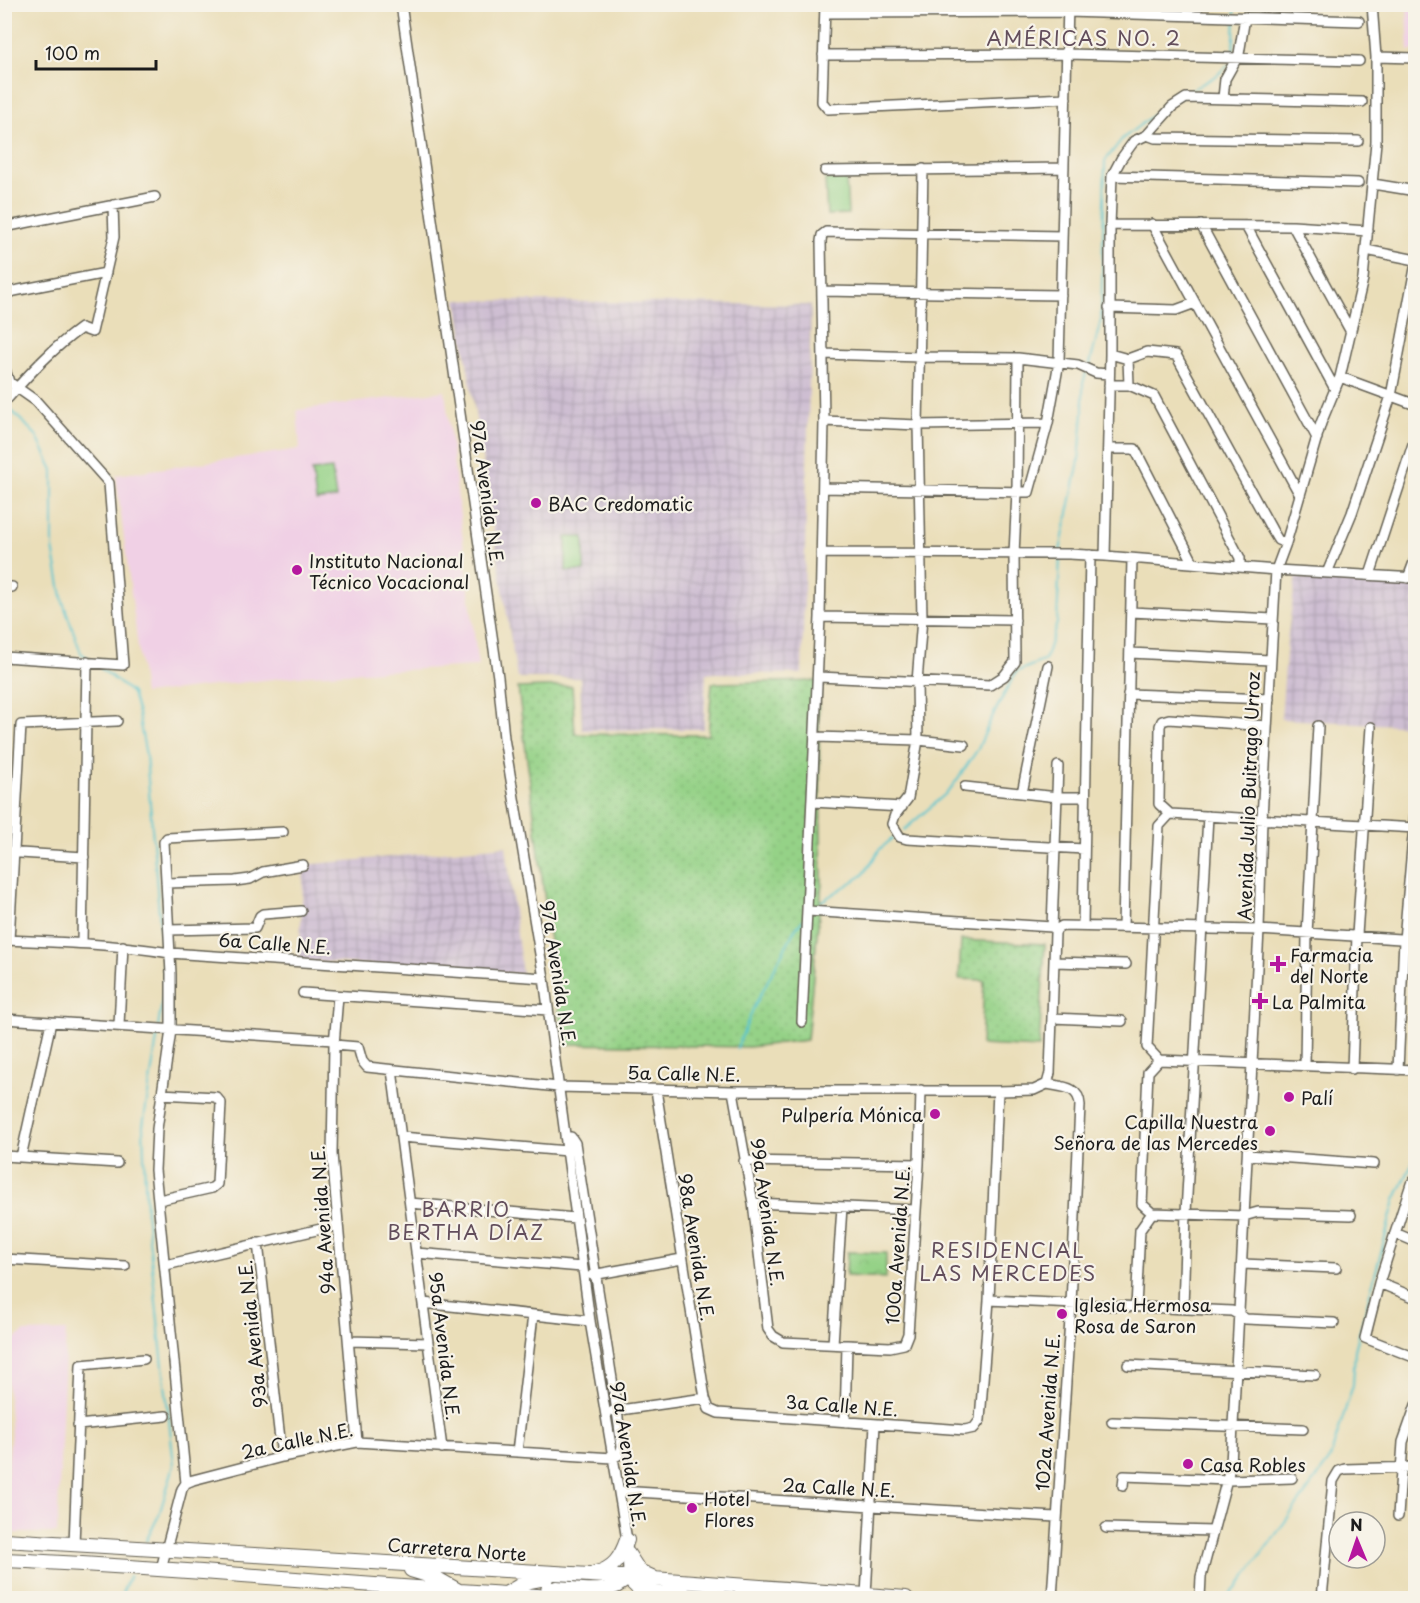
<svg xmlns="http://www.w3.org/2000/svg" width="1420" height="1603" font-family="'Playpen Sans',sans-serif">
<defs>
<pattern id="industrial-grid" width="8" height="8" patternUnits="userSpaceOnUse" patternTransform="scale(1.5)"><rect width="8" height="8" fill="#cebed2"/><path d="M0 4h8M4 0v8" fill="none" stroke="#b0a3b4"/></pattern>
<pattern id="grass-dots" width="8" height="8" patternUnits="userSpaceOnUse" patternTransform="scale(1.5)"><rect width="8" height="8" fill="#95d287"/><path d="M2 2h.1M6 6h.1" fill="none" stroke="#80b474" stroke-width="1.8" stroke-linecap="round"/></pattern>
<pattern id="park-crowns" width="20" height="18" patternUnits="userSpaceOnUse" patternTransform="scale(1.5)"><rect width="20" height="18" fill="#95d287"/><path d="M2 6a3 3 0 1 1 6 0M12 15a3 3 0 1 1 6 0" fill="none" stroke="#80b474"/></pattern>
</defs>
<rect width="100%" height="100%" fill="#f7f3e8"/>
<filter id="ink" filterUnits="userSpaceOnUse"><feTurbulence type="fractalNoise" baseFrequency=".0167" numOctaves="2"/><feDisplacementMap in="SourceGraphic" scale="12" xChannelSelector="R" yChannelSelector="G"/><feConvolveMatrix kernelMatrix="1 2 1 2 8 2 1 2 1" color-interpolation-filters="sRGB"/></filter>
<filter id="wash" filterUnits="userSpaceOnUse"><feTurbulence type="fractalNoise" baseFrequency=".008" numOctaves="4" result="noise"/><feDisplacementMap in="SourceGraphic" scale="24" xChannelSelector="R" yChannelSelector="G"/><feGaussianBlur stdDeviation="1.35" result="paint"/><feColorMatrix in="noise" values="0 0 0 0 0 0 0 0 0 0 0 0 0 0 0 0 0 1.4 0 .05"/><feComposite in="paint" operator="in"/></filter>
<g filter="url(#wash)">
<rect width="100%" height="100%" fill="#eadeb9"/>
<path fill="#f0d0e5" d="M1407,5H1415V50L1409,51Z
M445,391L478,666L308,675L144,694L116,475L300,449L297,410Z
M66,1331L57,1533H8L7,1476L11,1433L5,1347L24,1332Z"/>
<path fill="url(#industrial-grid)" d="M457,300L811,305L802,674L706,673L704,729L582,730L580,678H517Z
M1296,577L1415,587L1414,726L1281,719L1287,640Z
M506,846L522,974L299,960L304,865Z"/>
<path fill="url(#grass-dots)" stroke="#587752" stroke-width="1.5" d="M818,681L822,883L807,1040L749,1047L563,1044L518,688L572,686L575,734L708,735L712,683Z
M961,940L1045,944L1039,1048L981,1045L984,980L959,979Z"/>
<path fill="url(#park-crowns)" stroke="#587752" stroke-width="1.5" d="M847,1252L886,1253V1278L846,1276Z"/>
<path fill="#95d287" stroke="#587752" stroke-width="1.5" d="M846,178L848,214L827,215L825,179Z
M332,469L336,498L316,501L312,471Z
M566,537H584V571H566Z"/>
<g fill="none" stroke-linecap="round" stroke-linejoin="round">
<path stroke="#57c4cf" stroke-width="2" d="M1235,13V4
M1233,55L1235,19
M1089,368L1101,320L1105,161L1122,139L1152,116L1175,99L1216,76L1228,65
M4,403L36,435L53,470V548L63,602L81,653L88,658
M1060,551L1079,461L1083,413V383L1086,373
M99,667L132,693L138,714L146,755L162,949
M904,830L950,790L978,749L990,721L1016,672L1045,660L1057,623L1060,556
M822,901L863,875L880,849L893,838
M158,1027L165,984L163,955
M737,1048L753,1009L794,931L803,920
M146,1541L159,1515L174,1465L146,1212L143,1126L158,1032
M120,1598L130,1575
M1225,1598L1237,1588L1329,1461L1353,1385L1355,1350L1395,1200L1416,1156"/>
</g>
</g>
<g filter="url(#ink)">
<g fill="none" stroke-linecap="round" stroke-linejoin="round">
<g stroke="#646053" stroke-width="12">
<path id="minor" d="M401,4L498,677L504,738L544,978L590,1321L627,1540L628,1577
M825,4L822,102L828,109L1066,98
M825,13L1068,12L1359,21
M823,55L1067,54L1359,61
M1376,57L1416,58
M1223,98L1225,79L1239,54L1245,17
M1362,102L1186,98L1172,107L1147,135L1134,141L1121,159L1112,176L1110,225V354L1105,556L1276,570L1416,578
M1147,135L1155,138L1358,141
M923,169L918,425L922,618L917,682L918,740L908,798L895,815L892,824L900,837L907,839L1084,849
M825,171L1064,168
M1112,176L1358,183
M1373,184L1416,191
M1152,224L1300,495
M1110,225L1293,226L1368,231
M1201,225L1317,438
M1246,226L1335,389
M1293,226L1351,332
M4,227L155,197
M1366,250L1416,260
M823,291L1061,295
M4,293L106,273
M1109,308L1176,310L1195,303
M823,354L920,357L1018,358L1078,365L1096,373L1109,374
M1110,354L1128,359L1129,385
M1128,359L1147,352L1176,355L1272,530L1278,540L1286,543
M4,366L9,382L36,401L109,483L123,665L4,657
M1340,377L1416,405
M1109,385H1129L1154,396L1240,558V566
M8,398C30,373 53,348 81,328L92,332L114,237L113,205
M824,421L918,425L1048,423
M1108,449H1135L1193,562
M823,488L1029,492L1048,423L1059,362L1068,4
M822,553L1069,554L1105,556
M1327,573L1352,513L1391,396L1416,263
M1370,575L1416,435
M1408,578L1416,557
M4,587H12
M1131,612L1273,619
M820,617L1015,620
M1130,653L1270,660
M819,677L990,685L1004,676L1015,662L1014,554L1017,492L1018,358
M1128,694L1269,699
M816,737L918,740L964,745
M965,787L1058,797H1085
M1022,793L1048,666
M813,802L902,807
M1170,814L1416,828
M4,852L84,857
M166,883L235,881L250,879L263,872L303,865
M808,911L1052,927L1057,929L1062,926L1259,930L1416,940
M1083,925L1090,555
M1052,927L1058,766
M1123,927L1132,559
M169,930L255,928L260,916L263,914L301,911
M4,940C60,942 115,944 170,953L544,978
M9,940L21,725L117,721
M82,943L87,662
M1054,962L1126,964
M303,993L548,1010
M338,996L334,1045L332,1154L357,1442
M1052,1018L1122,1021
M4,1019L334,1040
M802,1022L820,617L824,421L821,241L822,235L826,232L1062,236
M119,1025L123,946
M334,1045L358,1047L362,1061L367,1067L558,1087L733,1091H998L1034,1090L1047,1084
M1159,1060L1416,1070
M1305,1066L1307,934L1318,726
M1352,1069L1357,935L1371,727
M392,1070L442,1448
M1398,1070L1404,940L1416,802
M1047,1084C1062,1087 1079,1086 1080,1105L1071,1304L1052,1598
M1047,1084L1050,1073L1055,933L1057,929
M656,1090L705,1398L709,1409L718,1413L965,1430L974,1428L980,1420L989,1300L998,1091
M733,1091L753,1203L768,1329L773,1336L783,1342L890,1347L904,1344L908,1334L919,1164L921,1090
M401,1137L567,1151
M1248,1155L1374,1164
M4,1156L117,1163
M21,1157L51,1022
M744,1161L919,1164
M1416,1179L1411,1184L1379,1283L1365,1338L1416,1358
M159,1200L212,1188L217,1184L221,1103L216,1097L161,1094
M410,1203L575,1218
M753,1203L914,1210
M1152,1213L1244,1216L1258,1212L1351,1215
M1395,1233L1416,1242
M258,1243L282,1457
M416,1253L582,1267
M4,1259L125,1266
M1242,1264L1336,1268
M166,1265L338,1225
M592,1275L682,1259
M1379,1283L1416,1298
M989,1300L1232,1311L1246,1319L1334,1323
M423,1303L590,1321
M1136,1307L1140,1230L1152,1213L1142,1204L1148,1072L1159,1060L1147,1047L1159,826L1170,814L1159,804L1160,726L1162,721L1169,719L1267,726
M1183,1309L1186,1213L1208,816
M349,1341L428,1343
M833,1344L842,1207
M1128,1365L1315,1375
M613,1411L705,1398
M845,1422L847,1345
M1112,1422L1303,1429
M78,1425L166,1416
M517,1452L533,1315
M186,1483L155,1170L157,1129L171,1030V974L164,842L167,838L283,832
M1123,1486L1124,1476L1228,1480L1292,1478
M619,1491L1056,1517
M1398,1516L1403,1442L1416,1405
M1106,1528L1213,1531
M74,1544L81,1365L144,1359
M161,1569L182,1489L186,1483L193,1480L282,1457L357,1442L613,1458L620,1454L622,1446L617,1411L575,1143L571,1137H565
M866,1596L875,1424
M1200,1598L1201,1577L1231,1464L1259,930L1262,818L1276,570L1286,543L1321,423L1340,377L1363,279L1376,142V57L1372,4
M1322,1598L1333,1481L1339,1471L1345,1469L1416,1467"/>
</g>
<g stroke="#646053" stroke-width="16">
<path id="highway" d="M4,1540L640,1578L906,1598
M628,1554L639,1571L652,1577
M4,1560C195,1568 385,1589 575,1598
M411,1570L434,1577L459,1591
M595,1573C614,1569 621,1557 627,1540
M628,1577C644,1603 671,1588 695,1598
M548,1590L557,1588C580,1589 611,1597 628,1577
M504,1595L526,1582L546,1578
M1199,1598H1200"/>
</g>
<use href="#minor" stroke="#fff" stroke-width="9"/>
<use href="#highway" stroke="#fff" stroke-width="14"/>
</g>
</g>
<g fill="#b5179e" stroke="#f7f3e8" stroke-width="2">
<circle cx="536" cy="503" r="6"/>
<circle cx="297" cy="570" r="6"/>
<path d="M1275 955h6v6h6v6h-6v6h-6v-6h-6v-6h6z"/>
<path d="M1257 992h6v6h6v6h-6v6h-6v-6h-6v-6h6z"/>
<circle cx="1289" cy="1097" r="6"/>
<circle cx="935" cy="1114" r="6"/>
<circle cx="1270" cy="1131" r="6"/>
<circle cx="1062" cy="1314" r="6"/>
<circle cx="1188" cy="1464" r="6"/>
<circle cx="692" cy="1508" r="6"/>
</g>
<g text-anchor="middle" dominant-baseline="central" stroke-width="4.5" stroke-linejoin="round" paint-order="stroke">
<g font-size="18" fill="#1c1c1c" stroke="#f7f3e8">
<text transform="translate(488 493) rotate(82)">97a Avenida N.E.</text>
<text transform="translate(1248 796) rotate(-88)">Avenida Julio Buitrago Urroz</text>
<text transform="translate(275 943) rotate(4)">6a Calle N.E.</text>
<text transform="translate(559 973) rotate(81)">97a Avenida N.E.</text>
<text transform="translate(684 1073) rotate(1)">5a Calle N.E.</text>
<text transform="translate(768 1212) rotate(82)">99a Avenida N.E.</text>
<text transform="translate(322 1220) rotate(-94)">94a Avenida N.E.</text>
<text transform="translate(897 1245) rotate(-86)">100a Avenida N.E.</text>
<text transform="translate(697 1247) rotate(81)">98a Avenida N.E.</text>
<text transform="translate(252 1334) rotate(-96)">93a Avenida N.E.</text>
<text transform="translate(445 1346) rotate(83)">95a Avenida N.E.</text>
<text transform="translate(842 1405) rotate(4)">3a Calle N.E.</text>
<text transform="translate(1047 1412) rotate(-86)">102a Avenida N.E.</text>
<text transform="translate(297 1440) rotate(-12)">2a Calle N.E.</text>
<text transform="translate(629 1454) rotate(81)">97a Avenida N.E.</text>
<text transform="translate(839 1487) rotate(3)">2a Calle N.E.</text>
<text transform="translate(457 1549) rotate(4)">Carretera Norte</text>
</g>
<g font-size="18" fill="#1c1c1c" stroke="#f7f3e8" text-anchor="start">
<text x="548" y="503">BAC Credomatic</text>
<text x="309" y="560">Instituto Nacional<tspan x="309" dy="21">Técnico Vocacional</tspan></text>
<text x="1290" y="954">Farmacia<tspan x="1290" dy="21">del Norte</tspan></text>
<text x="1272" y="1001">La Palmita</text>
<text x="1301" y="1097">Palí</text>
<text x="923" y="1114" text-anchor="end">Pulpería Mónica</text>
<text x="1258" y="1121" text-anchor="end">Capilla Nuestra<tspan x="1258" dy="21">Señora de las Mercedes</tspan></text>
<text x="1074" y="1304">Iglesia Hermosa<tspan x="1074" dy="21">Rosa de Saron</tspan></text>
<text x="1200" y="1464">Casa Robles</text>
<text x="704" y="1498">Hotel<tspan x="704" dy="21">Flores</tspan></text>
</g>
<g font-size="20" letter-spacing="1.5" fill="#634e5c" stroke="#f7f3e8">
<text x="1084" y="38">AMÉRICAS NO. 2</text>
<text x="466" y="1209">BARRIO<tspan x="466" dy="23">BERTHA DÍAZ</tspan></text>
<text x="1008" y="1250">RESIDENCIAL<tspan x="1008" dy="23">LAS MERCEDES</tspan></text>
</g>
</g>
<rect width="1420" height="1603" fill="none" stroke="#f7f3e8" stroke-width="24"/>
<g transform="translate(1357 1540) rotate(358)"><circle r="28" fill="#f7f3e8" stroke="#9f9d96" stroke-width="1.5"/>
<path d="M0-4.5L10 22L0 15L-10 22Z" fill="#b5179e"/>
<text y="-9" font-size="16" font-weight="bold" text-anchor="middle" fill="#1c1c1c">N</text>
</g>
<path d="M36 60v9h120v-9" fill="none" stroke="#1c1c1c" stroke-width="3"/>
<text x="45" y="60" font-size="18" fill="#1c1c1c" stroke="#f7f3e8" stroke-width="4.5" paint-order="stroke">100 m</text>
</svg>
